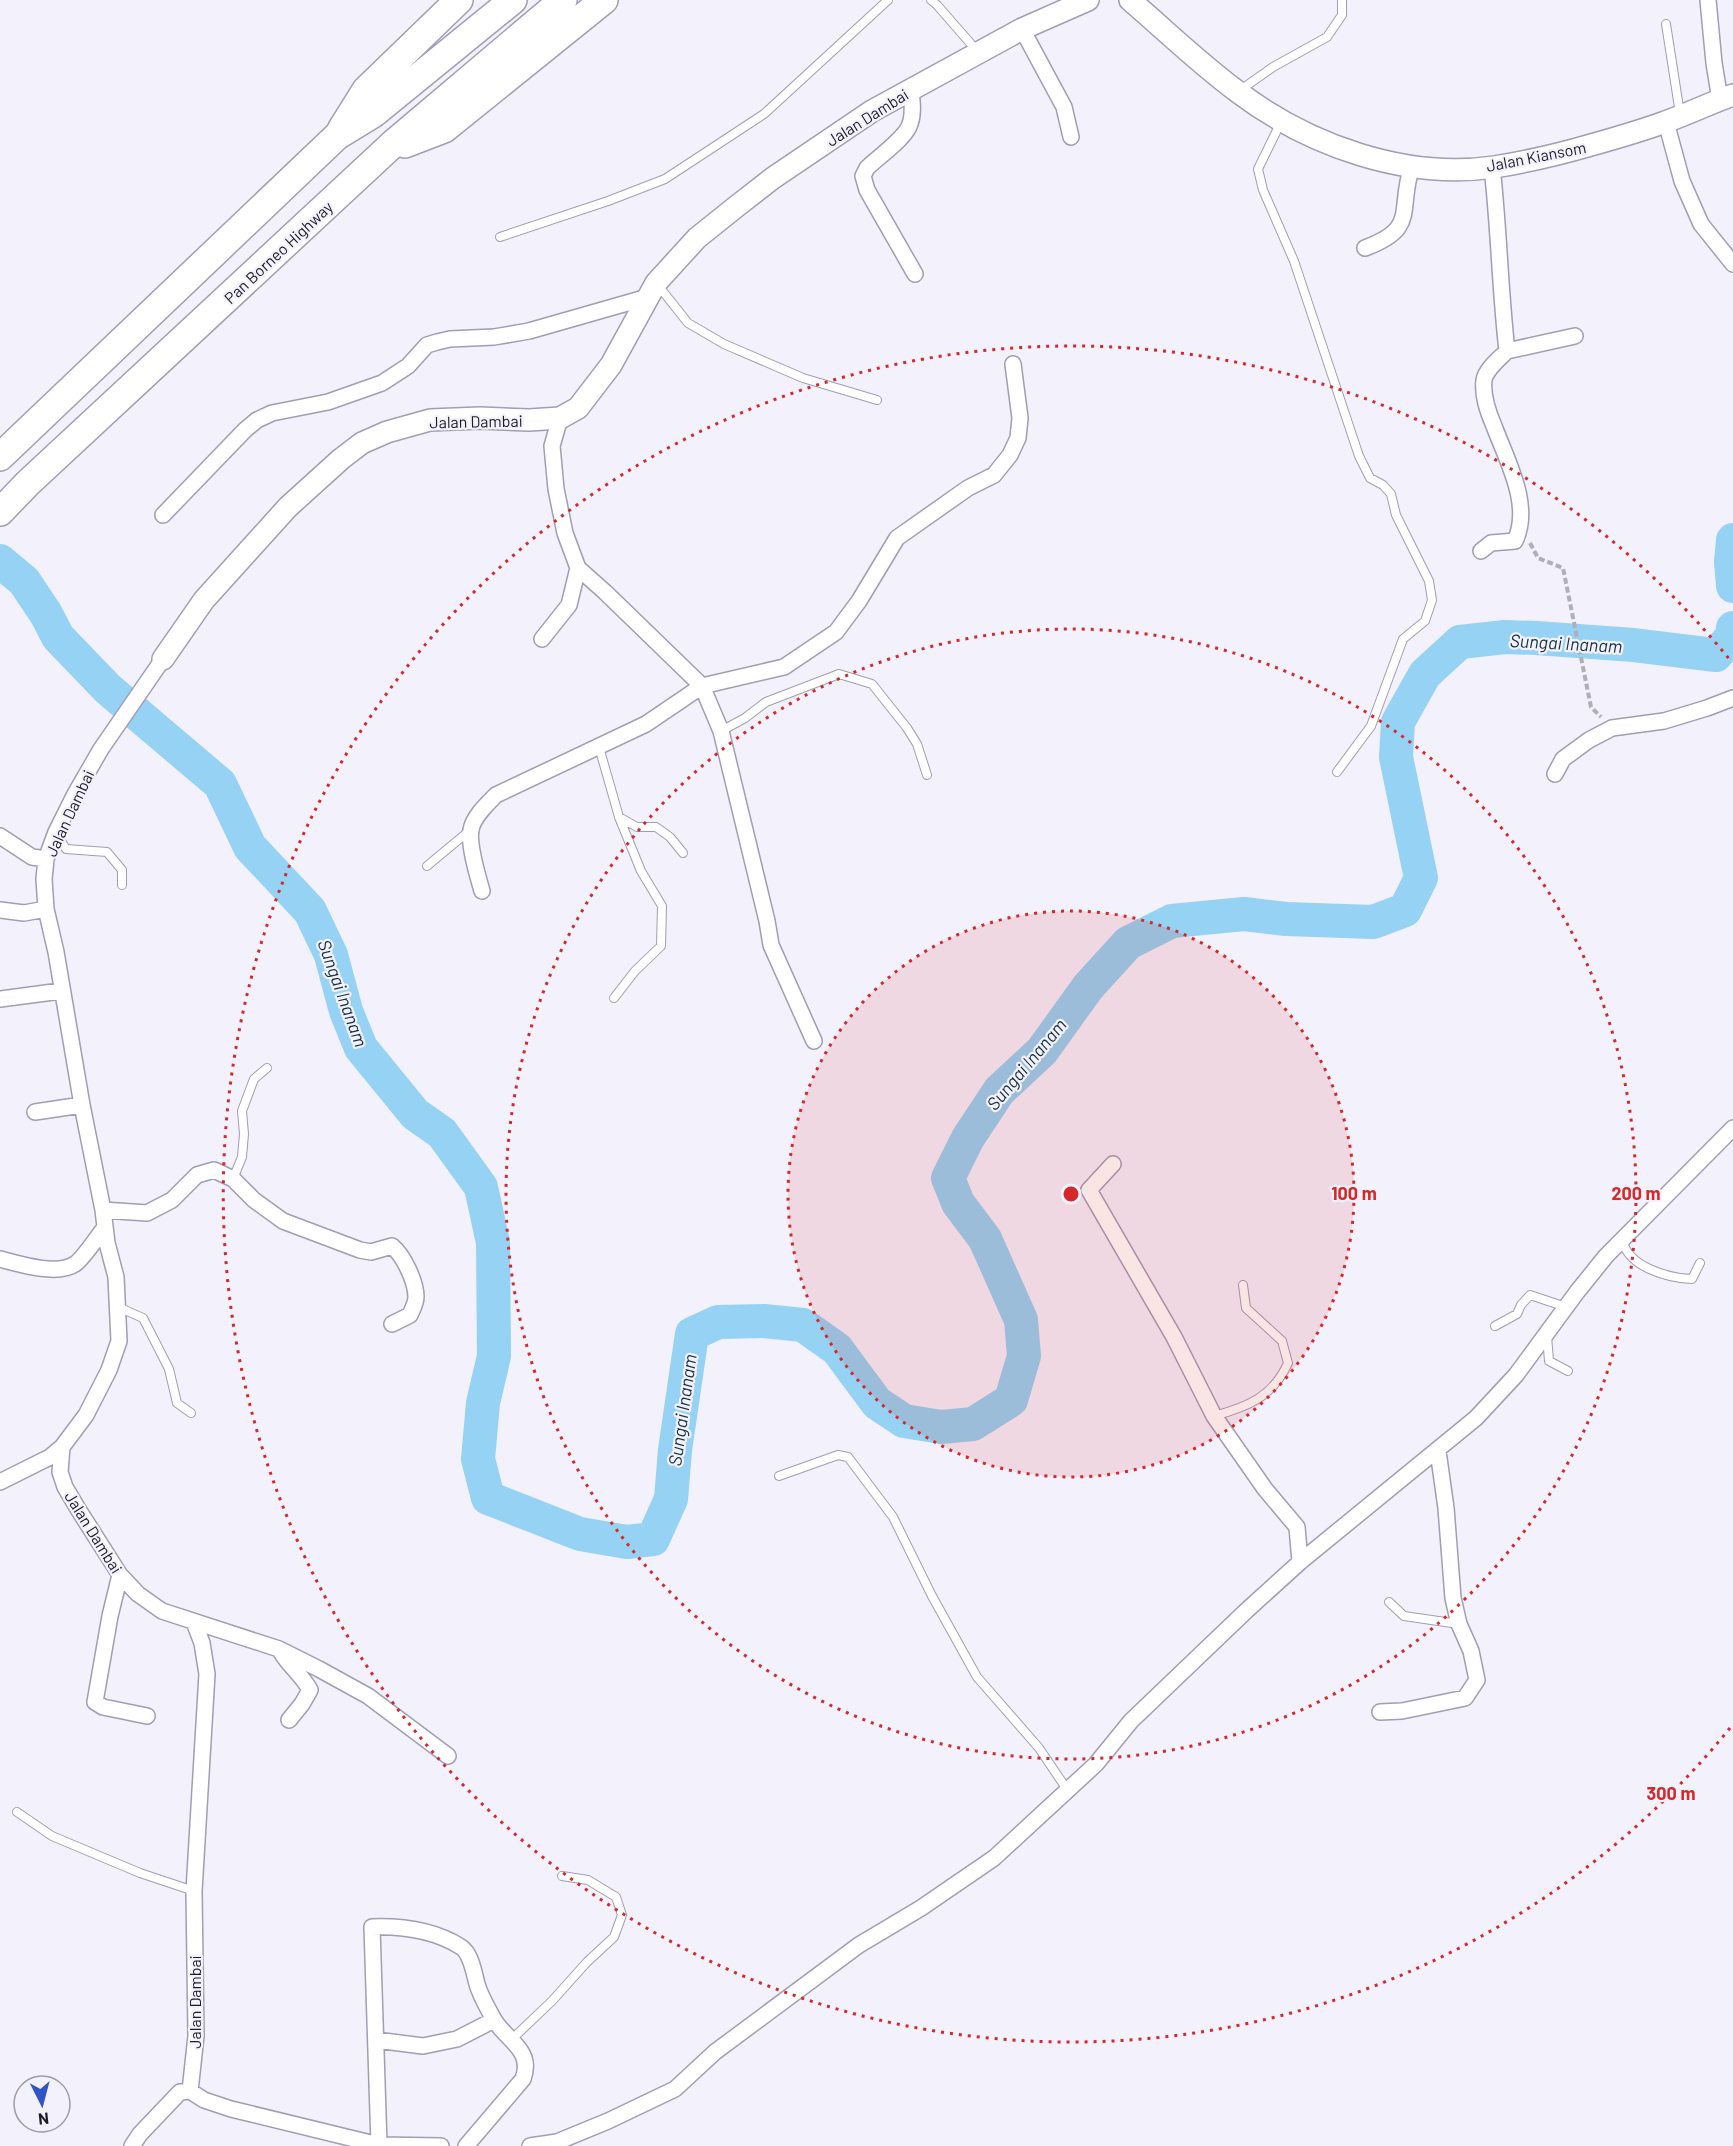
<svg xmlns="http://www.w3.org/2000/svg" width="1733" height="2146" font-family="Barlow,sans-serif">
<rect width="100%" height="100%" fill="#f3f1fb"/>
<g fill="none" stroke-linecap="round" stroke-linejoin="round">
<path stroke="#95d2f3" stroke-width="34" d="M1733,540L1731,562L1733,586
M0,561L24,581L46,614L58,637L108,689L220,784L250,847L310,911L331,955L346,1011L361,1048L415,1114L442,1133L481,1187L493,1243L494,1356L483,1403L478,1459L488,1498L580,1534L627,1542L653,1539L671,1499L675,1450L692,1334L718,1322L764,1321L803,1325L837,1349L877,1403L904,1421L941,1427L973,1424L1011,1400L1024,1356L1021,1320L985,1239L958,1203L948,1178L968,1138L999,1091L1042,1051L1088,987L1128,943L1172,921L1244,914L1286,919L1373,922L1405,910L1421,878L1396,757L1398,722L1425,674L1460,642L1505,637L1536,638L1634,645L1716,655L1733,635V628"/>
<g stroke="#a19db5" stroke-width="10">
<path id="lane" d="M931,0L937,5L978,52
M1666,24L1680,114
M1239,91L1273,67L1327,37L1342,15V0
M1281,122L1258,169L1263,190L1294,261L1359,456L1370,478L1383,485L1391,494L1396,515L1429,581L1432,600L1425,621L1403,639L1371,726L1337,772
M500,237L608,201L665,179L764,114L888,0
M657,284L688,323L724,344L803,378L877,400
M721,731L745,718L766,702L839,674L872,684L907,728L917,744L927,775
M599,747L619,817L641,871L662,906L661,946L635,971L614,998
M619,817L637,827H656L670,837L683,853
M56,833L66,849L107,852L122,870V885
M427,866L469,831
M233,1179L242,1157L244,1134L242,1111L254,1079L267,1068
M1623,1241C1628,1267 1668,1278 1692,1279L1700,1263
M118,1307L143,1318L169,1369L177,1403L191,1413
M1495,1326L1517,1314L1521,1305L1530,1295L1566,1307
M1547,1336L1549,1361L1568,1371
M1214,1416C1247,1407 1273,1397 1288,1363L1282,1341L1246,1308L1243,1285
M779,1476L838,1455L848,1457L893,1517L932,1596L977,1677L1039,1748L1068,1791
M1389,1602L1404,1616L1459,1624
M17,1812L52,1836L140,1873L194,1891
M511,2040L552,2001L587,1962L614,1937L622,1915L616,1897L588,1880L562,1876"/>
</g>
<g stroke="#a19db5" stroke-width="18">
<path id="street" d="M1708,0L1714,63L1720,100
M1022,29L1064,107L1071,137
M911,90C912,101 914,113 910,124C906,138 878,157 867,168L863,176L867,190L915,274
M1666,122L1682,181L1701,224L1733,264
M1365,248C1419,228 1397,211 1412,166
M1507,351L1575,336
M560,418L552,446L556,489L565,533L578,568L605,592L702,686L721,731L767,921L771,945L814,1041
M163,515L245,430L257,420L272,413L328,402L382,383L408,366L427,345L437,342L450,339L494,337L529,331L648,297
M1481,551L1491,543L1515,541C1532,505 1507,461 1494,426C1488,412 1482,396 1484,380C1486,369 1499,359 1507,351C1500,290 1499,229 1492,167
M542,639L569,605L578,568
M163,659L101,749L75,794L56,832L46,859L44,879L46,909L56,952L82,1105L103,1210L107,1243L116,1277L119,1341L109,1370L86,1415L62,1447L60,1472L65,1487L78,1509L120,1575L138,1594L162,1611L279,1649L319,1669L368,1696L448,1756
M1555,774L1563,759L1589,740L1612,728L1664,721L1707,708L1733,698
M0,836L32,857L46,859
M482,891C478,877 468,844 471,830C473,817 487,804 496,795L646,724L702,686L784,667L836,632L859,601L897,538L968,488L994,475L1010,455L1018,438L1020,418L1013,364
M0,910L24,913L46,909
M0,999L61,991
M35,1112L82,1105
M1113,1164L1089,1190L1174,1337L1214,1416L1265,1489L1297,1527L1300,1562
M103,1210L147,1213L172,1200L197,1175L214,1170L233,1179L254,1200L283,1221L360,1250L371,1252L392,1246C404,1256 416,1282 416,1297C416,1303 412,1310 410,1315L392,1324
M0,1259C19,1264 57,1276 75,1264C83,1259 98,1236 105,1227
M0,1482L50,1457L62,1447
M120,1575L110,1616L95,1702L103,1707L147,1716
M281,1652C289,1666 302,1675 310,1690L302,1704L289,1720
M1380,1712L1402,1711L1465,1698L1477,1680L1471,1651L1459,1624L1453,1598L1446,1508L1438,1451
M376,2040L423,2046L457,2039L494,2020
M190,2091L196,2036L194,1891L207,1674L202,1643L194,1622
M379,2145L372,1927C402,1926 434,1930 461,1947C471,1953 474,1973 477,1984C480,1995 487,2007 493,2018C505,2040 534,2049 523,2079L466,2146
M132,2146L140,2134L180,2092L190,2091L204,2100L231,2109L379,2145L441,2146
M530,2146L557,2142L608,2121L675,2089L715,2052L859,1945L921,1908L994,1858L1096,1764L1131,1721L1246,1611L1300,1562L1476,1418L1516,1375L1577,1292L1606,1256L1733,1128"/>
</g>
<g stroke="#a19db5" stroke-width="24">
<path id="secondary" d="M1130,0C1166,31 1200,64 1238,92C1308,145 1405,180 1494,167C1526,162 1560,154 1591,145C1616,138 1641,131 1665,122C1688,114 1710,103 1733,95
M163,659L204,600L288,507L341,459L362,443L387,432L430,420L480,418L529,420L560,418L578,408L611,365L656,283L697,238L737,206L773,178L872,111L1022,29L1088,0"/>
</g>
<g stroke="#a19db5" stroke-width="30">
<path id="highway" d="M341,130L366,90L459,0
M405,144L444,129L604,0
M0,457L337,136L373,114L513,0
M0,512L28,483L395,142L563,0"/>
</g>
<path stroke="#b0aeb8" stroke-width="4" stroke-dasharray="6 3" stroke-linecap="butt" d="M1530,543L1538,558L1563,568L1591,707L1601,717"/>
<use href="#lane" stroke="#fff" stroke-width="8"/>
<use href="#street" stroke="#fff" stroke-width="15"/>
<use href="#secondary" stroke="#fff" stroke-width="21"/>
<use href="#highway" stroke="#fff" stroke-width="27"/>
</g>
<circle cx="1071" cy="1194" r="283" fill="#d62828" fill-opacity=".12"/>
<g fill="none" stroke="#d62828" stroke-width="3" stroke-dasharray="3 6">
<circle cx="1071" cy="1194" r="283"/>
<circle cx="1071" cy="1194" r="565"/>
<path d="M1730 1728A848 848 0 1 1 1730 660"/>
</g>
<g text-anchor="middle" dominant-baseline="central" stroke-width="4.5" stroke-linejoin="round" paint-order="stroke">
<g font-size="16" fill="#1c1b24" stroke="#f3f1fb">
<text transform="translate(867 117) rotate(-32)">Jalan Dambai</text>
<text transform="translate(1536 156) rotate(-11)">Jalan Kiansom</text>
<text transform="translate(278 252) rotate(-43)">Pan Borneo Highway</text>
<text transform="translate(476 421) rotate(-1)">Jalan Dambai</text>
<text transform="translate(69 813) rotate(-65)">Jalan Dambai</text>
<text transform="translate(94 1532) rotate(58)">Jalan Dambai</text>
<text transform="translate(194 2002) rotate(-90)">Jalan Dambai</text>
</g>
<g font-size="18" font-style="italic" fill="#14313f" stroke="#f3f1fb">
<text transform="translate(1566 643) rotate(3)">Sungai Inanam</text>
<text transform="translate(343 993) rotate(70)">Sungai Inanam</text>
<text transform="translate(1026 1064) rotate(-50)">Sungai Inanam</text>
<text transform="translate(682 1410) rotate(-82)">Sungai Inanam</text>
</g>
</g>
<circle cx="1071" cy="1194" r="9" fill="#d62828" stroke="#f3f1fb" stroke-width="3"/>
<g font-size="18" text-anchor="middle" font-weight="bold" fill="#d62828" stroke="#f3f1fb" stroke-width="4.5" stroke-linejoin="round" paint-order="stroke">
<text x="1354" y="1200">100 m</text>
<text x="1636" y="1200">200 m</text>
<text x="1671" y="1800">300 m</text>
</g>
<g transform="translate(42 2104) rotate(174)"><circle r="28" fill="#f3f1fb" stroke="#9d9ba5" stroke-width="1.5"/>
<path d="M0-4.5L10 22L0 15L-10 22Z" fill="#3155c6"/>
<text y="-9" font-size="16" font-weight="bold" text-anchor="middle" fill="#1c1b24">N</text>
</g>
</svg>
